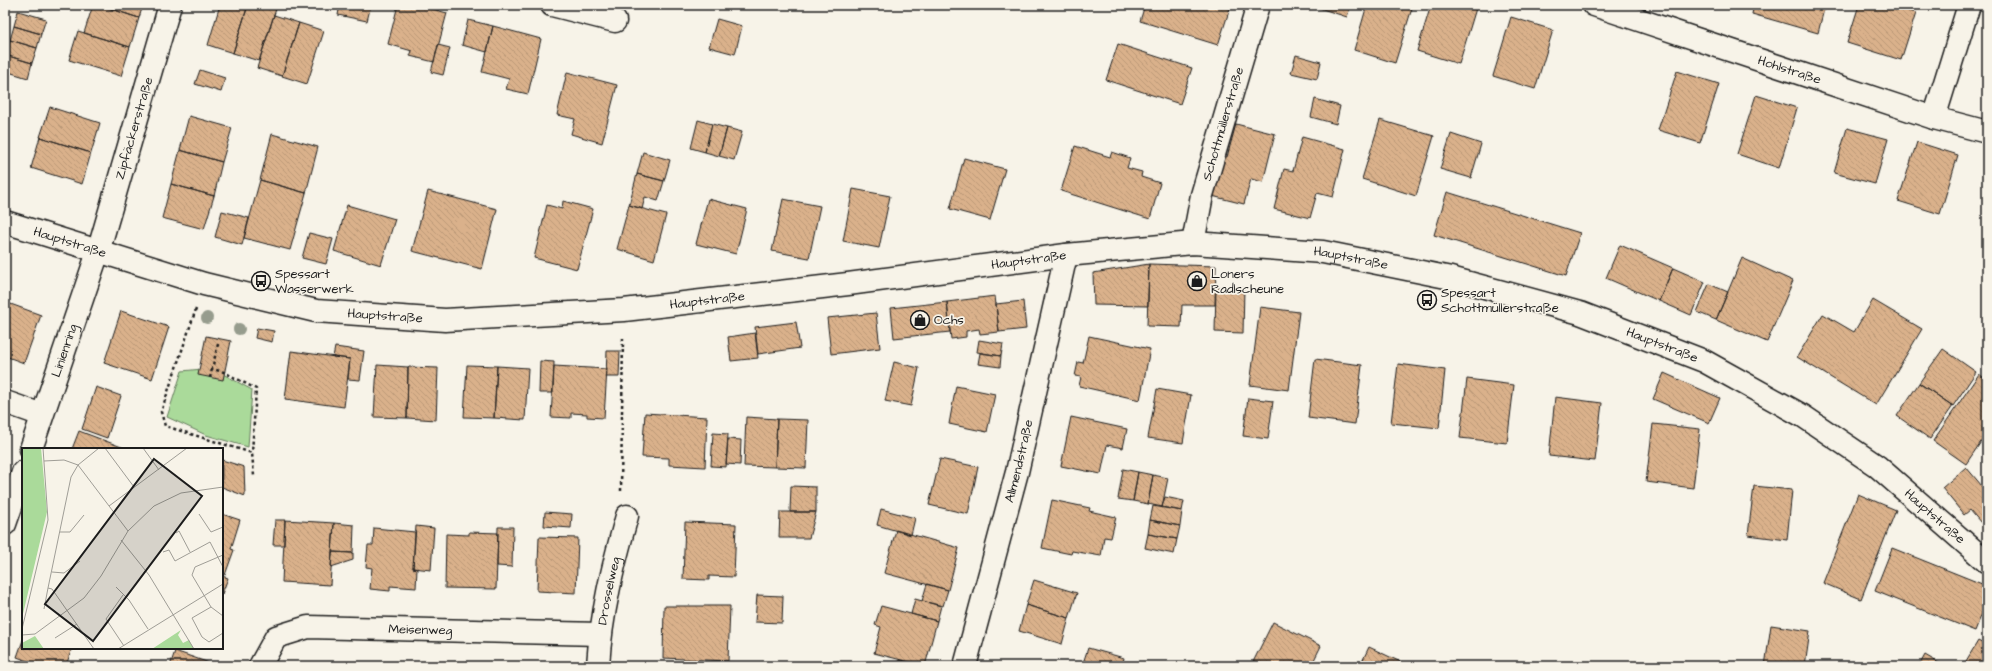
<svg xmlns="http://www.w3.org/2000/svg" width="1992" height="671" font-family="'Architects Daughter',sans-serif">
<defs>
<pattern id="building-back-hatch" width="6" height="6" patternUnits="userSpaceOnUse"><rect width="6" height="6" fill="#dab18b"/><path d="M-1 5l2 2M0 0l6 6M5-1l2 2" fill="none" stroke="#ba9877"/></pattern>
</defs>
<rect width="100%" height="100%" fill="#f7f3e8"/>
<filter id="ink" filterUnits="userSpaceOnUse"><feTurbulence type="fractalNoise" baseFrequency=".025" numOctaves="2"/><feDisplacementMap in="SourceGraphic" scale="8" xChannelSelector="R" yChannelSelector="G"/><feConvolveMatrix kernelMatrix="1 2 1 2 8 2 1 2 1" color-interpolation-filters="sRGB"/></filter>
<g filter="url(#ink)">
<path fill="#aada9a" stroke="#637b5b" d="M202,369L223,374L252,390L248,447L206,435L167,417L182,371Z"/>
<path fill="url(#building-back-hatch)" stroke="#1c1c1c" d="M93,5H99L139,18L130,47L84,33Z
M99,5H143L139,18Z
M220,5H248L233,53L208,45Z
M248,5H263L276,9L259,61L233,53Z
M340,5H371L367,21L338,15Z
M398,5H418L447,13L434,62L410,56L412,51L388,44Z
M1145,5H1231L1218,45L1140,21Z
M1310,5H1351L1347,17Z
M1367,5H1413L1395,63L1354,50Z
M1431,5H1477L1459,64L1417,51Z
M1754,5H1809L1824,9L1818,33L1752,14Z
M1859,5H1889L1916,13L1901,60L1847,43Z
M18,11L46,19L41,34L14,26Z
M274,15L299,23L282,76L257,68Z
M1511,17L1553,30L1535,89L1493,76Z
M717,19L742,26L735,54L709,47Z
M468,20L493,26L487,52L462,45Z
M299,23L324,31L307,84L282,76Z
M14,26L41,34L37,48L10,40Z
M493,26L541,39L528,94L506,89L509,79L482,72Z
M78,31L130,47L121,76L69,60Z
M10,40L37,48L32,63L5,55Z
M1118,44L1192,68L1180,104L1106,80Z
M438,45L450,48L443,75L431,72Z
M5,55L32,63L28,78L5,71Z
M1296,55L1321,62L1317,79L1291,73Z
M200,70L225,78L221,92L195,84Z
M1677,71L1719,84L1700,143L1658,130Z
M567,72L617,85L602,143L571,134L575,119L557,115Z
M1756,95L1797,108L1779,168L1737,154Z
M1315,99L1340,106L1336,124L1311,117Z
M50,107L100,123L91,153L40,137Z
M189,116L232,128L222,162L180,150Z
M698,120L712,124L705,152L691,148Z
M1380,120L1434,136L1416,196L1362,179Z
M712,124L727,128L719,156L705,152Z
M1236,124L1275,134L1263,182L1251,179L1244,204L1208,195L1218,155L1227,157Z
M727,128L742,132L734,160L719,156Z
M1847,128L1888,139L1875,184L1834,173Z
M272,134L318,147L306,193L260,180Z
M1451,134L1481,144L1471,178L1440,169Z
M40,137L91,153L82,184L31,168Z
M1302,137L1345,149L1333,197L1317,193L1310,218L1274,209L1284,169L1293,171Z
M1917,142L1958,155L1940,214L1898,201Z
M1075,146L1110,157L1112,152L1130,158L1127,168L1142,172L1141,177L1160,183L1150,219L1061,191Z
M180,150L222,162L214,196L171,184Z
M643,152L670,160L664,181L637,174Z
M964,158L1005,169L990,220L950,209Z
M637,174L664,181L658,201L645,197L642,209L629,205Z
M260,180L306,193L290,250L244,238Z
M171,184L214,196L204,229L162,218Z
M853,189L890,196L879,248L843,241Z
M428,191L497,209L482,269L412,251Z
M1447,192L1580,233L1566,276L1434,235Z
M708,199L747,209L736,254L696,244Z
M783,199L820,206L809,258L772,251Z
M563,201L593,209L577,269L534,258L547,205L562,209Z
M347,205L395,219L381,265L334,251Z
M629,205L666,215L654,260L617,249Z
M222,211L249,218L242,245L215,237Z
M309,233L333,239L326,264L302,258Z
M1620,245L1673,268L1659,301L1606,278Z
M1742,258L1793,281L1767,342L1716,320Z
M1149,264L1148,306L1094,305L1093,273Z
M1149,264L1216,266L1215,305H1182L1181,327L1147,326Z
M1673,268L1705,282L1691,315L1659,301Z
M1709,284L1728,292L1716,320L1697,312Z
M1216,287L1244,288L1243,333L1215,332Z
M995,296L999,332L980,334L979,329L966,331V337L951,339L947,302Z
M1873,300L1922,329L1876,405L1797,357L1823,314L1854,332Z
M1023,301L1026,329L999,332L996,304Z
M5,302L41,315L24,363L5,356Z
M947,302L950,332L894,338L891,308Z
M1260,307L1299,312L1289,390L1250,385Z
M121,311L169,327L152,379L104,363Z
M876,313L880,348L831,354L827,318Z
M796,322L800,348L758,354L755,327Z
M257,328L274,331L272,342L255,338Z
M755,333L758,358L731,361L728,337Z
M206,336L231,341L223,380L198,375Z
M1089,336L1150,349L1140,400L1079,386L1081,377L1075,376L1078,362L1083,363Z
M979,340L1003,344L1001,356L977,352Z
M335,347L364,351L360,380L348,379L350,359L333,357Z
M1943,349L1976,372L1953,406L1919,383Z
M291,351L350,359L344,407L285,399Z
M607,351H620L619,377H606Z
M980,353L1001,356L1000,367L978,364Z
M1315,359L1362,365L1355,424L1308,418Z
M540,361L554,362L553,393H539Z
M894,362L919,368L911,406L885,401Z
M1398,364L1445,370L1439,428L1391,423Z
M377,365L408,367L407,418L374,417Z
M467,365L497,366L494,418L464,417Z
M497,366L528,368L525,420L494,418Z
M554,366L607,369L604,418L587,417V414L571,413V418L551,417Z
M408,367L438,368L436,420L407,418Z
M1664,373L1720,398L1709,423L1653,399Z
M1979,374L1987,380V433L1966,464L1933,441Z
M1467,379L1514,385L1507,443L1460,438Z
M1919,383L1953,406L1930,439L1897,416Z
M956,386L995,394L987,432L949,424Z
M96,387L121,396L107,438L82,429Z
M1157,389L1191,395L1183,443L1148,438Z
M1555,397L1602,403L1595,461L1549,456Z
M1248,398L1273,401L1268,439L1243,436Z
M645,413L707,417L705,467L669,465V458L642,457Z
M746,417L777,419L775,467L744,466Z
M1071,417L1127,429L1123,448L1107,445L1101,474L1061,466Z
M777,419L808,420L806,468L775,467Z
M1653,424L1700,429L1693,488L1646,482Z
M79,431L127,449H72Z
M713,433L728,434L726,467L711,466Z
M728,439L741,440L740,465L726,464Z
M940,459L978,467L968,514L929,505Z
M222,460L244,467L245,496L222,487Z
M1966,467L1987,492V530L1970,510L1964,515L1942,488Z
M1123,469L1138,472L1133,501L1118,499Z
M1138,472L1153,475L1148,504L1133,501Z
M1153,475L1168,478L1162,507L1148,504Z
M791,486L816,487V512H790Z
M1754,486L1792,490L1787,540L1748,535Z
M1858,494L1896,510L1861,599L1823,583Z
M1165,497L1184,501L1182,511L1162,507Z
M1052,500L1090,508L1089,511L1116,517L1111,538L1104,537L1101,556L1072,551L1071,554L1042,548Z
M1153,506L1182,511L1180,526L1150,520Z
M881,509L915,518L911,535L877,525Z
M545,512L572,514L571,528L544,526Z
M780,512H816L809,538H779Z
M222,514L240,520L231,549L234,550L225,575L222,573Z
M275,520H285L284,545H273Z
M285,520L334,523L330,585L282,582Z
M1150,520L1180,526L1177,539L1148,534Z
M685,522L736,524L734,577L709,576V580L683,579Z
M334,523L354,525L353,553L332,552Z
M416,526L434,528L431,570L413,568Z
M498,527H513L512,567L497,566Z
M374,528L415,532L413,568L417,569L416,588L390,586V591L370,589L372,568L366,567L368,545H373Z
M896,530L959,548L948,590L884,573Z
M469,532L498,533L496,589L445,588L446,534L469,535Z
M1148,534L1177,539L1174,554L1145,548Z
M539,537L578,538L576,593L537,591Z
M1892,548L1987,586V601L1975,631L1875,591Z
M332,552L353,553V560L331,567Z
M222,576L228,578L222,594Z
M1034,580L1077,593L1069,618L1026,605Z
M927,584L948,590L943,606L922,601Z
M757,595L783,596L782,623L755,622Z
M915,599L941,606L937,621L911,614Z
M1026,605L1069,618L1062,644L1019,631Z
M664,606H730L728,661L663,658Z
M881,606L937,621L925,666L874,653L881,627L875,625Z
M1273,622L1321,646L1311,666H1251Z
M1771,625L1810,631L1805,666H1765Z
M23,640V648H72L66,666H41L17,657Z
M1978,641L1987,646V666H1963Z
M1369,647L1409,666H1360Z
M1088,648L1124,658L1122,666H1082Z
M175,651L218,666H170Z
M1925,655L1944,666H1919Z
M899,660L922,666H897Z
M642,664L700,665V666H642Z"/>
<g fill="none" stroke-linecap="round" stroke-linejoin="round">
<g stroke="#1c1c1c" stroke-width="25">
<g id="street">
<path d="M552,5L615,21"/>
<path id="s1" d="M1594,5L1934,118L1987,132"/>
<path d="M1934,118L1969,5"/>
<path id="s2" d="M1193,243L1202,195L1258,5"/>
<path d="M5,402L42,415"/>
<path id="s3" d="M31,449L98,252L170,5"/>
<path d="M5,524L23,472"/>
<path id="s4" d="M260,666L276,637L308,627L600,634"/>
<path id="s5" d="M598,666C601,614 613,566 627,516"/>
<path id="s6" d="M965,666L1017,472L1066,255"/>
</g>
</g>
<g stroke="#1c1c1c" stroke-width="25">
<g id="secondary">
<path id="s7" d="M5,222L204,284L316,311L445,320L624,310L848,284L1066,255L1193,243L1323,252L1451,278L1580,313L1704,361L1803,416L1877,466L1987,562"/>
</g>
</g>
<path stroke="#1c1c1c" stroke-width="2.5" stroke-dasharray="3 3" stroke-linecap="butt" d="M196,309L161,412L165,426L252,453L254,476
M218,344L212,369L224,372L256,389L252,453
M210,378L212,369
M621,491L623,336"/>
<use href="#street" stroke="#f7f3e8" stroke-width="22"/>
<use href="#secondary" stroke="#f7f3e8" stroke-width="22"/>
</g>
<g fill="#969c8d">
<circle cx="207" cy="318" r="6"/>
<circle cx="239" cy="329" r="6"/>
</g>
</g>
<defs>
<g id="bus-ring" transform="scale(1)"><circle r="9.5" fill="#f7f3e8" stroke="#1c1c1c" stroke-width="1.5"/><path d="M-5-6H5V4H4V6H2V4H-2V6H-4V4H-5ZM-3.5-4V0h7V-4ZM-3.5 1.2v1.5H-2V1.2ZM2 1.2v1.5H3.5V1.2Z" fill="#1c1c1c"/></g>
<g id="shop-ring" transform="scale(1)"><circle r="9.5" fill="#f7f3e8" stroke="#1c1c1c" stroke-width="1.5"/><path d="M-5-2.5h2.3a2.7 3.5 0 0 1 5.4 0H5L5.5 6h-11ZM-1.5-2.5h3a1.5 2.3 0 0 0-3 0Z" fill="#1c1c1c"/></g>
</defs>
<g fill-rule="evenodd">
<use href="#bus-ring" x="261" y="281"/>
<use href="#shop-ring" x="1197" y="281"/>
<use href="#bus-ring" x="1427" y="300"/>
<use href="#shop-ring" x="920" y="320"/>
</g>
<g text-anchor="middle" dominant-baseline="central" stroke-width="3.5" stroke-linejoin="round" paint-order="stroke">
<g font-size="13" fill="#1c1c1c" stroke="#f7f3e8">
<text stroke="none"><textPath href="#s1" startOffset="206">Hohlstraße</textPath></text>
<text stroke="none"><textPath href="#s2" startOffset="123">Schottmüllerstraße</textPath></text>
<text stroke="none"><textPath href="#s3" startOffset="337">Zipfäckerstraße</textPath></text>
<text stroke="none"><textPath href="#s7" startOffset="68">Hauptstraße</textPath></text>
<text stroke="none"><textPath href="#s7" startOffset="1364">Hauptstraße</textPath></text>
<text stroke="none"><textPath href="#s7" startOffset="1040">Hauptstraße</textPath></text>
<text stroke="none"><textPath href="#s7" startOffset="716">Hauptstraße</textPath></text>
<text stroke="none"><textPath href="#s7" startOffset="393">Hauptstraße</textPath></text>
<text stroke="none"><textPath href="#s7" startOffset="1688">Hauptstraße</textPath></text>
<text stroke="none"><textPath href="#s3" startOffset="104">Linienring</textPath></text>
<text stroke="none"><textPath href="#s6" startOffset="212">Allmendstraße</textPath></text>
<text stroke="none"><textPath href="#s7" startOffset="2012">Hauptstraße</textPath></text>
<text stroke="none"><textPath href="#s5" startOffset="76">Drosselweg</textPath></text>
<text stroke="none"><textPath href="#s4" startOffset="179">Meisenweg</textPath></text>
</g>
<g font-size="13" fill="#1c1c1c" stroke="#f7f3e8" text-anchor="start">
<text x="275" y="274">Spessart<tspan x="275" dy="15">Wasserwerk</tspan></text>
<text x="1211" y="274">Loners<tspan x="1211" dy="15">Radlscheune</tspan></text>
<text x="1441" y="293">Spessart<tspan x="1441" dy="15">Schottmüllerstraße</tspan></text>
<text x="934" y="320">Ochs</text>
</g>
</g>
<g transform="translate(22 448)">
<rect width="201" height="201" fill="#f7f3e8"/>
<path d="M159,182L156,187L161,195L167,192L172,201H130ZM13,188L22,201H0V195Z" fill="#aada9a"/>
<path d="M0,0H19L25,64L0,170Z" fill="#aada9a"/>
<path fill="none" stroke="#9f9d96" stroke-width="1" d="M83,0L112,39M121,0L137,22M22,13L42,12L56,17L106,83M87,58L165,0M177,66L189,84L201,79M38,84H48L62,67M154,85L157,83L168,104M99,92L127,127L172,201M141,104L147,102L153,113L188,94L201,119M201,107L173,119L170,127L189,159L201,168M30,124L42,125L58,113M94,139L107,152L126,181M101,147L84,171L102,198M22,161L26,140M0,181L26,72L21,0M0,187L13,186L62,150L79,128L106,83L132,58L159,45L201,39M33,190L55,176M187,194L180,189L170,170L189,159M187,194L201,185M72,201L30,141L26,140L49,29L56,17L77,0M96,201L201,136"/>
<path fill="#1c1c1c" fill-opacity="0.15" stroke="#1c1c1c" stroke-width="2" d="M132,11L180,48L71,193L23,156Z"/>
<rect width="201" height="201" fill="none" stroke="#1c1c1c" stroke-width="2"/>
</g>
<rect width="1992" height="671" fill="none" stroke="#f7f3e8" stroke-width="20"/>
<rect x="10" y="10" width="1972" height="651" fill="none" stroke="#1c1c1c" stroke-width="1.5" filter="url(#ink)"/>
</svg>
